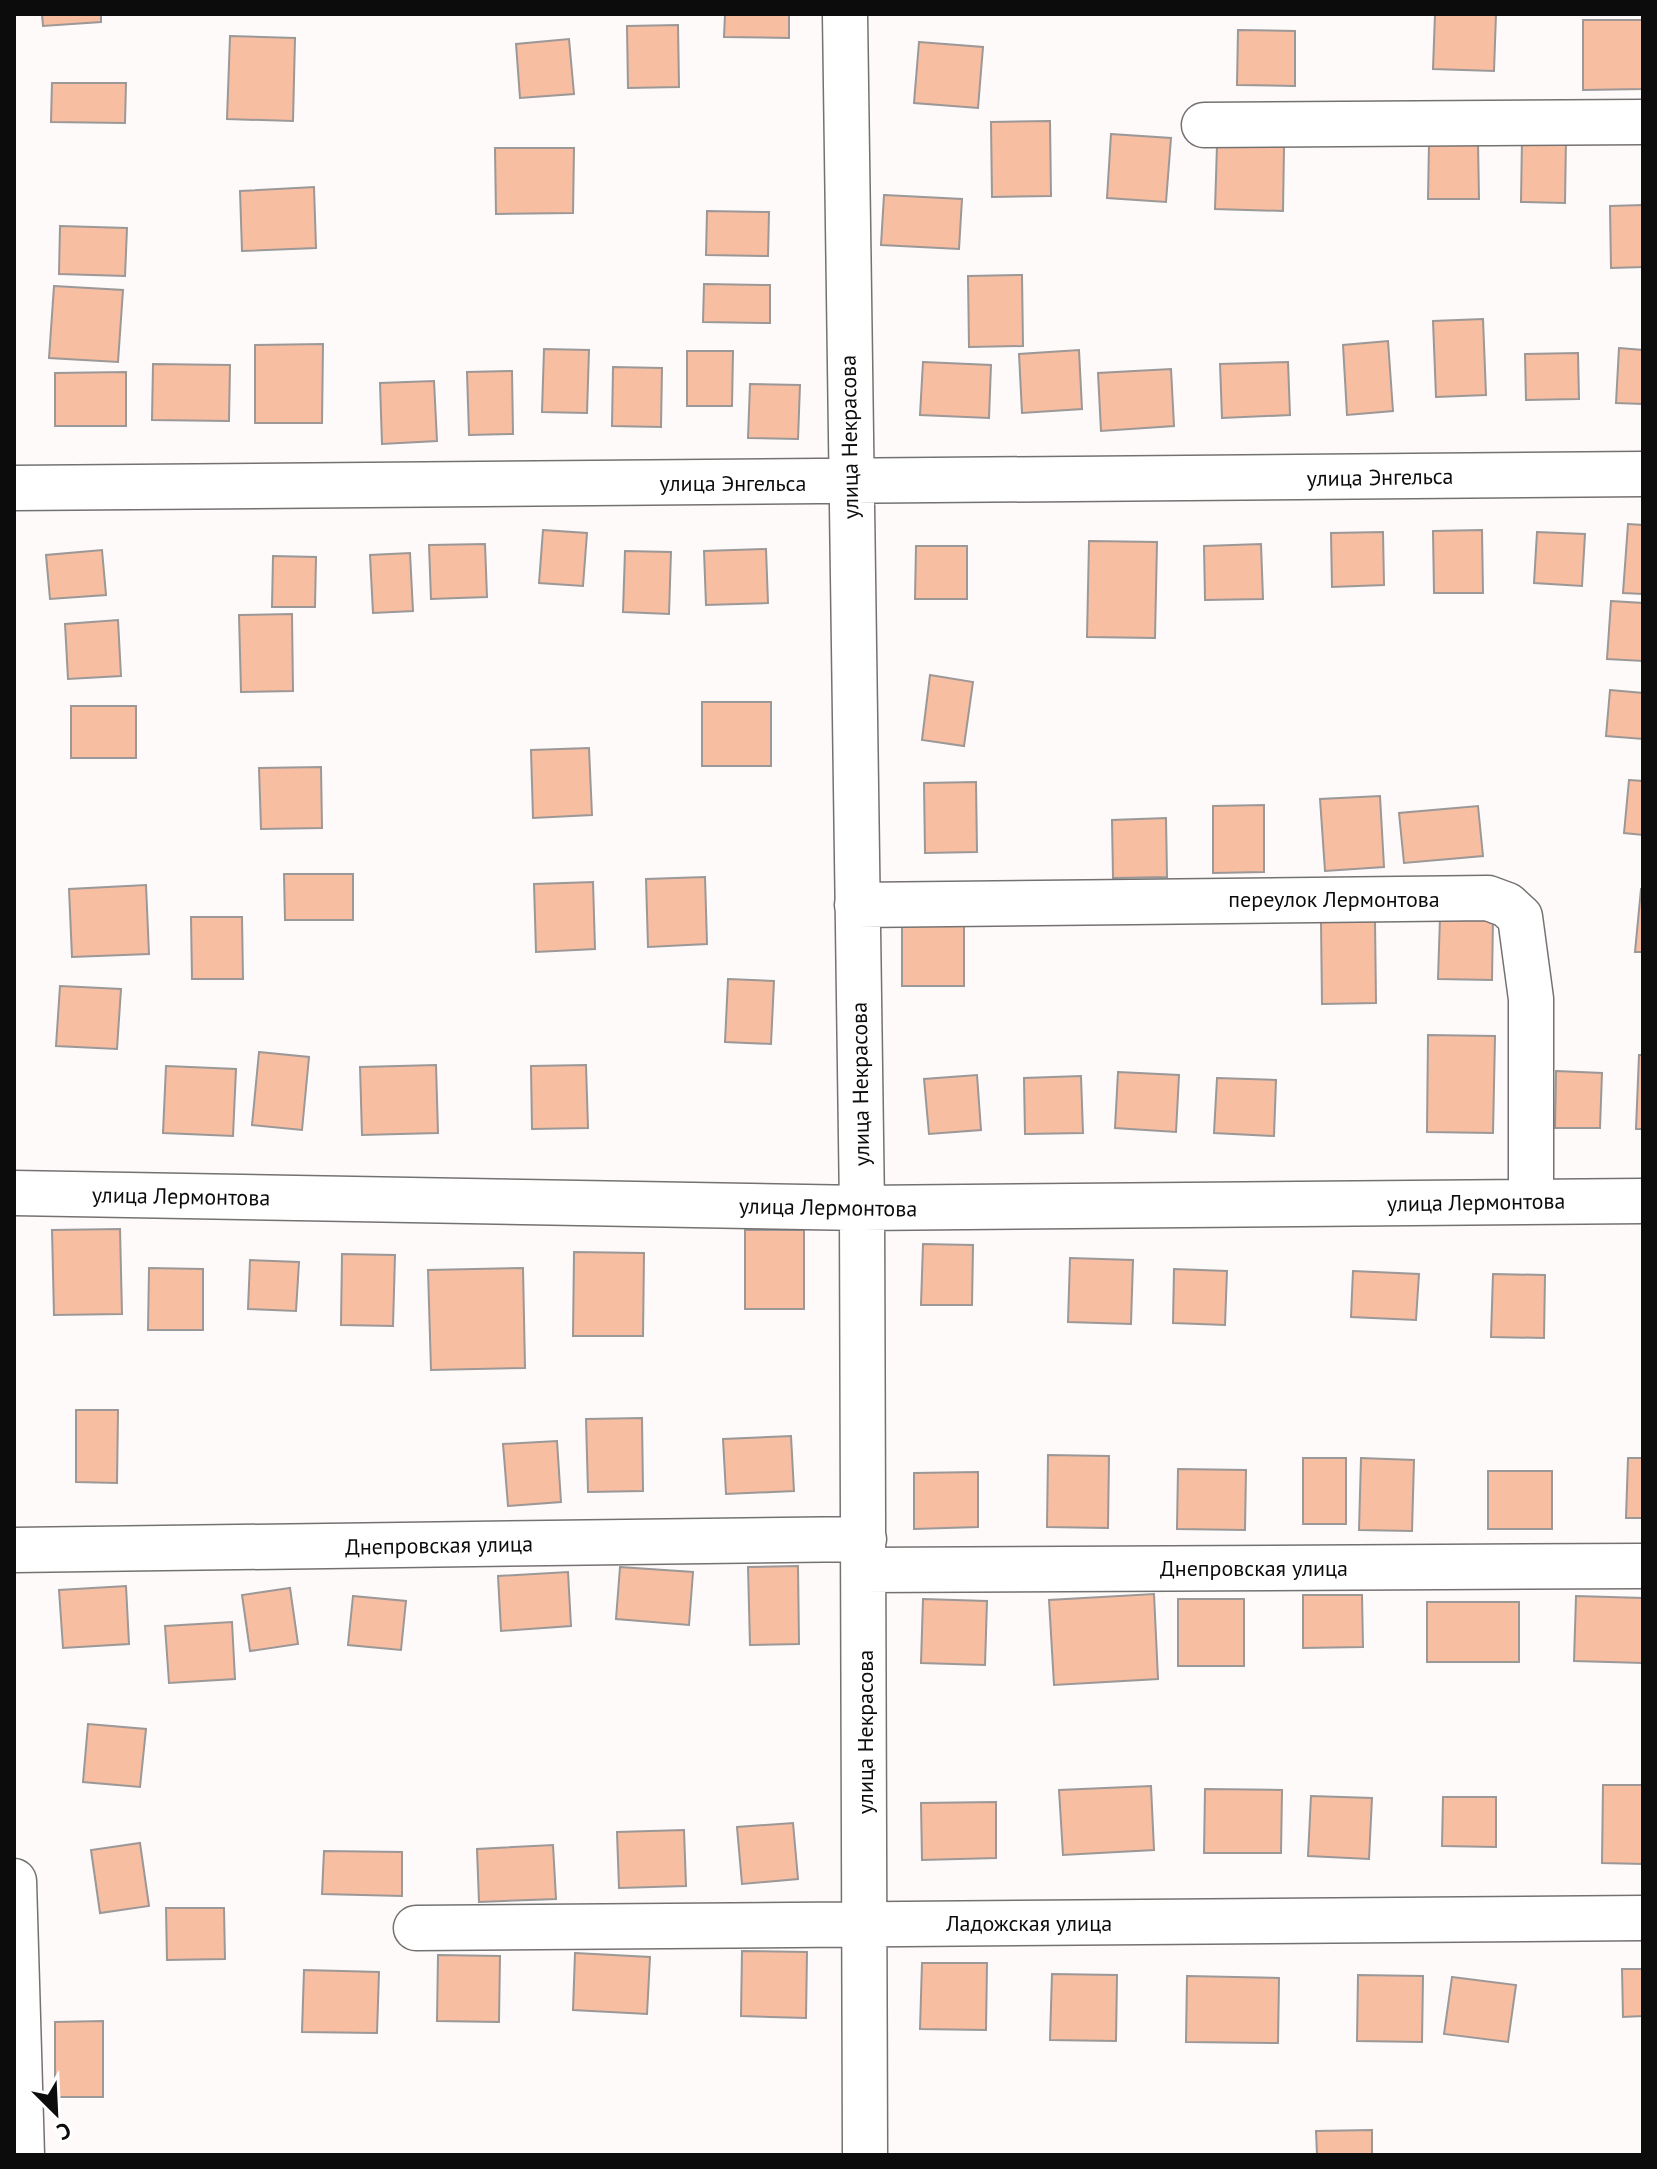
<svg xmlns="http://www.w3.org/2000/svg" width="1657" height="2169" font-family="'PT Sans',sans-serif">
<rect width="100%" height="100%" fill="#fefafa"/>
<path fill="#f8bea2" stroke="#9b9897" stroke-width="2" d="M42,14H101V22L43,26Z
M725,14H789V38L724,37Z
M1435,14H1496L1494,71L1433,69Z
M1583,20H1643V89L1583,90Z
M678,25L679,87L628,88L627,26Z
M1238,30L1295,31V86L1237,85Z
M230,36L295,38L293,121L227,119Z
M569,39L574,94L520,98L516,44Z
M919,42L983,47L978,108L914,103Z
M52,83H126L125,123L51,122Z
M1050,121L1051,196L992,197L991,122Z
M1111,134L1171,138L1166,202L1107,198Z
M1522,138H1566L1565,203L1521,202Z
M1429,142H1478L1479,199H1428Z
M1217,145L1284,147L1283,211L1215,209Z
M495,148H574L573,213L496,214Z
M314,187L316,248L242,251L240,191Z
M884,195L962,199L959,249L881,245Z
M1643,205V267L1611,268L1610,206Z
M707,211L769,212L768,256L706,255Z
M60,226L127,228L125,276L59,274Z
M1022,275L1023,346L969,347L968,276Z
M704,284L770,285V323L703,322Z
M54,286L123,290L118,362L49,358Z
M1483,319L1486,395L1436,397L1433,321Z
M1388,341L1393,411L1347,415L1343,345Z
M323,344L322,423H255V345Z
M1619,348L1643,350V404L1616,403Z
M544,349L589,350L587,413L542,412Z
M1079,350L1082,409L1022,413L1019,354Z
M687,351H733L732,406H687Z
M1578,353L1579,399L1526,400L1525,354Z
M923,362L991,365L989,418L920,415Z
M1288,362L1290,415L1222,418L1220,364Z
M153,364L230,365L229,421L152,420Z
M613,367L662,368L661,427L612,426Z
M1171,369L1174,426L1101,431L1098,373Z
M512,371L513,434L469,435L467,372Z
M126,372V426H55V373Z
M434,381L437,441L382,444L380,383Z
M750,384L800,385L798,439L748,438Z
M1628,524L1643,525V594L1623,593Z
M543,530L587,533L583,586L539,583Z
M1482,530L1483,593H1434L1433,531Z
M1383,532L1384,585L1332,587L1331,533Z
M1537,532L1585,534L1582,586L1534,583Z
M1089,541L1157,542L1155,638L1087,637Z
M485,544L487,597L431,599L429,545Z
M1261,544L1263,599L1205,600L1204,546Z
M916,546H967V599H915Z
M766,549L768,603L706,605L704,551Z
M102,550L106,595L50,599L46,555Z
M625,551L671,552L669,614L623,612Z
M410,553L413,611L373,613L370,555Z
M273,556L316,557L315,607H272Z
M1611,601L1643,603V661L1607,659Z
M292,614L293,691L241,692L239,615Z
M118,620L121,676L68,679L65,624Z
M930,675L973,682L964,746L922,740Z
M1610,690L1643,693V739L1606,736Z
M702,702H771V766H702Z
M71,706H136V758H71Z
M589,748L592,815L533,818L531,750Z
M321,767L322,828L261,829L259,768Z
M1629,780L1643,781V835L1624,833Z
M976,782L977,852L925,853L924,783Z
M1380,796L1384,867L1325,871L1320,799Z
M1264,805V872L1213,873V806Z
M1478,806L1483,856L1404,863L1399,813Z
M1166,818L1167,877L1113,878L1112,820Z
M284,874H353V920H285Z
M705,877L707,944L648,947L646,879Z
M593,882L595,949L536,952L534,884Z
M146,885L149,954L72,957L69,889Z
M1641,889H1643V952H1635Z
M191,917H242L243,979H192Z
M1440,917L1493,918L1492,980L1438,979Z
M1375,920L1376,1003L1322,1004L1321,921Z
M902,925H964V986H902Z
M728,979L774,981L771,1044L725,1042Z
M60,986L121,989L117,1049L56,1046Z
M1428,1035L1495,1036L1493,1133L1427,1132Z
M259,1052L309,1057L302,1130L252,1125Z
M1639,1055H1643V1129H1636Z
M436,1065L438,1133L362,1135L360,1067Z
M586,1065L588,1128L532,1129L531,1066Z
M166,1066L236,1069L233,1136L163,1133Z
M1556,1071L1602,1073L1600,1128H1555Z
M1118,1072L1179,1075L1176,1132L1115,1128Z
M977,1075L981,1130L929,1134L924,1079Z
M1081,1076L1083,1133L1025,1134L1024,1078Z
M1217,1078L1276,1080L1274,1136L1214,1133Z
M120,1229L122,1314L54,1315L52,1230Z
M745,1230H804V1309H745Z
M923,1244L973,1245L972,1305H921Z
M574,1252L644,1253L643,1336H573Z
M342,1254L395,1255L393,1326L341,1325Z
M1070,1258L1133,1260L1131,1324L1068,1322Z
M250,1260L299,1262L296,1311L248,1309Z
M149,1268L203,1269V1330H148Z
M523,1268L525,1368L431,1370L428,1270Z
M1174,1269L1227,1271L1225,1325L1173,1323Z
M1353,1271L1419,1274L1416,1320L1351,1317Z
M1493,1274L1545,1275L1544,1338L1491,1337Z
M76,1410H118L117,1483L76,1482Z
M642,1418L643,1491L588,1492L586,1419Z
M791,1436L794,1491L726,1494L723,1439Z
M557,1441L561,1502L508,1506L503,1444Z
M1048,1455L1109,1456L1108,1528L1047,1527Z
M1303,1458H1346V1524H1303Z
M1361,1458L1414,1460L1412,1531L1359,1530Z
M1628,1458H1643V1518H1626Z
M1178,1469L1246,1470L1245,1530L1177,1529Z
M1488,1471H1552V1529H1488Z
M978,1472V1527L914,1529V1473Z
M798,1566L799,1644L750,1645L748,1567Z
M620,1567L693,1572L689,1625L616,1619Z
M568,1572L571,1626L501,1631L498,1576Z
M126,1586L129,1644L63,1648L59,1590Z
M290,1588L298,1644L250,1651L242,1595Z
M1154,1594L1158,1679L1054,1685L1049,1600Z
M1303,1595H1362L1363,1647L1303,1648Z
M353,1596L406,1601L401,1650L348,1645Z
M1576,1596L1643,1598V1663L1574,1661Z
M923,1599L987,1601L985,1665L921,1663Z
M1178,1599H1244V1666H1178Z
M1427,1602H1519V1662H1427Z
M232,1622L235,1679L169,1683L165,1626Z
M88,1724L146,1729L140,1787L83,1782Z
M1603,1785H1643V1864L1602,1863Z
M1151,1786L1154,1850L1063,1855L1059,1790Z
M1205,1789L1282,1790L1281,1853H1204Z
M1311,1796L1372,1798L1369,1859L1308,1856Z
M1443,1797H1496V1847L1442,1846Z
M996,1802V1858L922,1860L921,1803Z
M793,1823L798,1879L742,1884L737,1827Z
M684,1830L686,1886L619,1888L617,1832Z
M140,1843L149,1906L100,1913L91,1850Z
M553,1845L556,1899L479,1902L477,1849Z
M324,1851L402,1852V1896L322,1894Z
M166,1908H224L225,1959L167,1960Z
M742,1951L807,1952L806,2018L741,2016Z
M575,1953L650,1957L647,2014L573,2010Z
M438,1955L500,1956L499,2022L437,2021Z
M922,1963H987L986,2030L920,2029Z
M1622,1969H1643V2016L1623,2017Z
M304,1970L379,1972L377,2033L302,2032Z
M1052,1974L1117,1975L1116,2041L1050,2040Z
M1358,1975L1423,1976L1422,2042L1357,2041Z
M1358,1975L1423,1976L1422,2042L1357,2041Z
M1187,1976L1279,1978L1278,2043L1186,2042Z
M1452,1977L1516,1985L1508,2042L1444,2034Z
M103,2021V2097H55V2022Z
M1372,2130V2155H1317L1316,2131Z"/>
<g fill="none" stroke-linecap="round" stroke-linejoin="round">
<g stroke="#747171" stroke-width="47">
<path id="minor" d="M845,14L862,1208L865,2155
M1204,125L1643,122
M14,488L1643,474
M857,905L1488,898L1507,905L1520,917L1531,999V1202
M14,1193L862,1208L1643,1201
M14,1550L864,1539
M864,1570L1643,1566
M14,1881L22,2155
M416,1928L1643,1918"/>
</g>
<use href="#minor" stroke="#fff" stroke-width="44"/>
</g>
<g text-anchor="middle" dominant-baseline="central" stroke-width="6" stroke-linejoin="round" paint-order="stroke">
<g font-size="22" fill="#0d0c0c" stroke="#fff">
<text transform="translate(849 437) rotate(-91)">улица Некрасова</text>
<text transform="translate(1380 477) rotate(-1)">улица Энгельса</text>
<text x="733" y="483">улица Энгельса</text>
<text x="1334" y="899">переулок Лермонтова</text>
<text transform="translate(860 1084) rotate(-91)">улица Некрасова</text>
<text transform="translate(181 1196) rotate(1)">улица Лермонтова</text>
<text transform="translate(1476 1202) rotate(-1)">улица Лермонтова</text>
<text transform="translate(828 1207) rotate(1)">улица Лермонтова</text>
<text transform="translate(439 1545) rotate(-1)">Днепровская улица</text>
<text x="1254" y="1568">Днепровская улица</text>
<text transform="translate(865 1732) rotate(-90)">улица Некрасова</text>
<text x="1029" y="1923">Ладожская улица</text>
</g>
</g>
<rect width="1657" height="2169" fill="none" stroke="#0d0c0c" stroke-width="32"/>
<g transform="translate(56 2113) rotate(156)" stroke="#ffffff" stroke-width="6" paint-order="stroke">
<path d="M0-6L14 30L0 20L-14 30Z" fill="#0d0c0c"/>
<text y="-12" font-size="22" font-weight="bold" text-anchor="middle" fill="#0d0c0c">С</text>
</g>
</svg>
